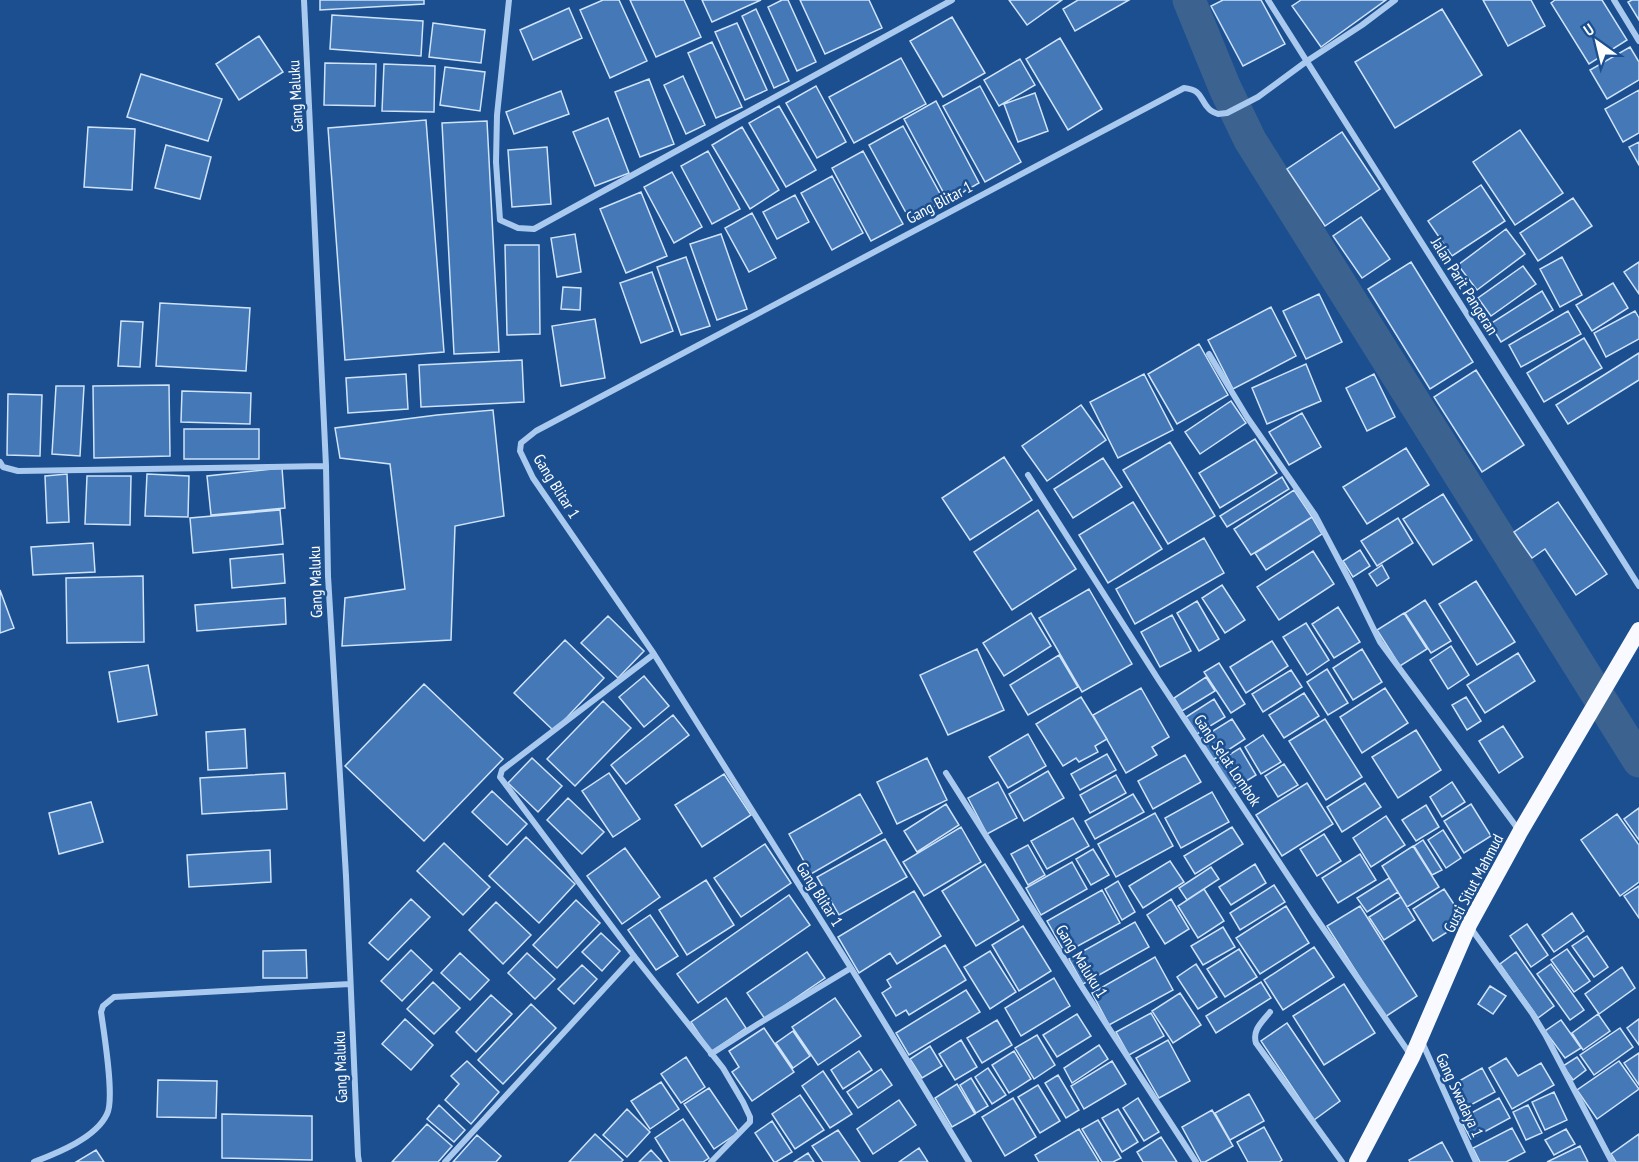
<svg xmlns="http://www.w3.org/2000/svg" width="1639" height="1162" font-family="'PT Sans Narrow',sans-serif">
<rect width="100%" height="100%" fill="#1b4f8f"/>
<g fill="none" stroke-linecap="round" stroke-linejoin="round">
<path stroke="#3c6290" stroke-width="33" d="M1189,0L1225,88L1250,140L1639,761"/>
</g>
<path fill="#4478b7" stroke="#cfe3fa" stroke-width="1.5" d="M320,0H424V4L320,10Z
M603,0H619L647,61L610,78L580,10Z
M630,0H684L701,37L656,57Z
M702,0H761L712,22Z
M782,0H788L816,62L797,71L768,7Z
M800,0H869L882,28L825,54Z
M1009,0H1062L1027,25Z
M1078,0H1129L1075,31L1063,9Z
M1223,0H1261L1285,44L1243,66L1211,6Z
M1301,0H1386L1321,47L1292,6Z
M1483,0H1531L1545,26L1508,46Z
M1555,0H1602L1627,40L1589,64L1551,3Z
M1632,0H1639V20L1628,2Z
M569,8L582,38L533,60L520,30Z
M756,9L789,81L774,88L742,16Z
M1442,9L1482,75L1395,128L1355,62Z
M332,15L423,21L421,56L330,49Z
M952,17L985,73L943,97L910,41Z
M433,23L485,30L481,63L429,57Z
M737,23L767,90L745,100L715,32Z
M259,36L283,72L239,100L216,64Z
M1060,38L1102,109L1068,130L1026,59Z
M712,42L742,107L716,118L688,53Z
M1630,47L1639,62V80L1607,99L1590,70Z
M901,58L926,104L854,143L829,97Z
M1020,59L1035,85L999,106L984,80Z
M325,63L376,64L375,106L324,105Z
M384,64L435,66L434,112L382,111Z
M445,67L485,72L480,111L440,105Z
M141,74L222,99L208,141L127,117Z
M683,76L705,125L686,134L664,85Z
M649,79L674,144L640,157L615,92Z
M816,86L846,142L817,158L786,103Z
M980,86L1021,162L985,182L943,106Z
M1639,90V133L1623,142L1605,109Z
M561,91L569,114L514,134L506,112Z
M1035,93L1048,131L1018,142L1004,104Z
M936,101L979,183L948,201L904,119Z
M779,106L816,170L786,187L749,123Z
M608,118L629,173L595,186L573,132Z
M426,120L444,352L345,360L328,128Z
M487,121L499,352L454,354L442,123Z
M903,126L944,201L910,220L869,145Z
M88,127L135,129L132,190L84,187Z
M742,127L779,190L750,209L712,145Z
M1520,130L1563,193L1515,225L1473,162Z
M1342,132L1380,189L1325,226L1287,169Z
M1639,142V165L1629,147Z
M166,145L211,157L200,199L155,188Z
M547,147L551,204L512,207L508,150Z
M708,151L740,209L712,224L681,166Z
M863,151L903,224L871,241L832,168Z
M672,172L702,227L674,243L644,187Z
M832,176L863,233L832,250L801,193Z
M1481,185L1505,221L1452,256L1428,221Z
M641,192L667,256L626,273L600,209Z
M795,195L809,222L777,239L763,212Z
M1573,198L1592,226L1538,261L1520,233Z
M752,213L776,258L749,272L725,228Z
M1361,217L1390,259L1362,278L1333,236Z
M1506,229L1525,254L1477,290L1458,265Z
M575,234L581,272L557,277L551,238Z
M721,234L747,309L717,320L690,244Z
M505,245H539L540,334L507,335Z
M686,257L710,326L681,335L657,267Z
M1562,257L1582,295L1560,307L1540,269Z
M1411,262L1473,362L1430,389L1368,289Z
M1639,262V294L1624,272Z
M1523,266L1536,284L1491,316L1478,298Z
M652,272L673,331L641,343L620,283Z
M1613,283L1628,308L1592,331L1576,305Z
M563,287L581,288L580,310L561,309Z
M1542,291L1553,310L1501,342L1490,324Z
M1319,294L1342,342L1306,359L1283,311Z
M160,303L250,308L246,371L156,366Z
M1271,307L1296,356L1233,389L1208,340Z
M1568,311L1581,334L1521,367L1509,345Z
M1635,311L1639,318V339L1606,357L1594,333Z
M595,319L605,378L561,386L552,326Z
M121,321L143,322L140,367L118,366Z
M1584,338L1602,368L1544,402L1527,373Z
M1199,344L1228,395L1177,424L1148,374Z
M1639,353V380L1568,424L1556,405Z
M522,360L524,402L421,407L419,365Z
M1306,364L1321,401L1267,424L1252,388Z
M1476,370L1524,445L1482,472L1434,397Z
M406,374L408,409L348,413L346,378Z
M1144,374L1173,430L1118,458L1090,402Z
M1374,374L1395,417L1367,431L1346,388Z
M169,385L170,456L94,458L93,386Z
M56,386H84L80,456L52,454Z
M182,391L251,393L250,424L181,422Z
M8,394L42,395L40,456L7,455Z
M1231,401L1246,423L1200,454L1185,432Z
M1081,405L1106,440L1047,481L1022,446Z
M493,410L504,516L455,526L451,640L342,646L345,598L405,589L390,464L340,458L335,428L437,415Z
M1302,413L1321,447L1289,465L1269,432Z
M184,429H259V459H184Z
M1255,439L1277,473L1220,508L1199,473Z
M1170,442L1215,516L1168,544L1123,470Z
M1406,448L1429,485L1367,524L1343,487Z
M1004,457L1032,500L970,540L942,498Z
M1103,458L1122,487L1073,518L1054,489Z
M282,468L285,508L211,515L207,476Z
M67,474L69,522L47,523L45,476Z
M147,474L189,476L188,517L145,516Z
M87,476H131L130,525L85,524Z
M1282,477L1289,489L1227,527L1220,516Z
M1294,490L1312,517L1251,555L1234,529Z
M1443,494L1472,540L1433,565L1403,519Z
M1133,502L1162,549L1108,583L1079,535Z
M1558,502L1607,574L1576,595L1545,549L1532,558L1514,532Z
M280,510L283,544L193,553L190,518Z
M1038,510L1076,569L1012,610L974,552Z
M1312,517L1322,534L1266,570L1255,553Z
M1398,518L1413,543L1377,566L1361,541Z
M1204,538L1224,573L1135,624L1116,589Z
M93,543L95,572L33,575L31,547Z
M1360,550L1370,566L1353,577L1343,561Z
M1313,551L1334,584L1279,620L1257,587Z
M283,554L285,583L232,588L230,559Z
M1382,565L1389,578L1377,586L1369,574Z
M143,576L144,642L67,643L66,578Z
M1476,581L1515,642L1477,665L1439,604Z
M1222,585L1245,620L1225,633L1202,598Z
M1089,589L1132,664L1082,692L1039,618Z
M0,590L14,628L0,633Z
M285,598L286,624L197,631L195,605Z
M1425,600L1451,641L1431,653L1405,613Z
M1197,601L1219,639L1199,651L1177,613Z
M1338,607L1360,642L1334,658L1312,624Z
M1031,613L1051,646L1004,676L983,643Z
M1404,613L1427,649L1400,666L1377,630Z
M1172,615L1191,651L1160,667L1141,632Z
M608,616L644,651L618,678L581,643Z
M1306,623L1329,660L1307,675L1283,637Z
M565,640L604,678L554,731L514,693Z
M1272,641L1288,666L1246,693L1230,667Z
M1451,646L1469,675L1448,689L1430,660Z
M977,649L1004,710L948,735L920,675Z
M1362,649L1382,682L1353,700L1333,668Z
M1518,653L1535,681L1485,713L1467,685Z
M1059,655L1078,687L1028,715L1010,685Z
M1219,663L1245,704L1231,713L1204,672Z
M148,665L157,715L118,722L109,672Z
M1327,669L1348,703L1328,715L1307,682Z
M1291,670L1302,687L1263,712L1252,694Z
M644,676L669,706L644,727L619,697Z
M1206,677L1215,691L1182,711L1174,698Z
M424,684L503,759L424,841L345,766Z
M1141,688L1169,737L1152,747L1157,755L1126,773L1093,715Z
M1385,688L1408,723L1362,753L1340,717Z
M1304,693L1319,716L1284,738L1269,715Z
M1081,697L1107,739L1095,746L1098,752L1079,762L1076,758L1063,766L1036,724Z
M1466,697L1481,721L1467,730L1452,705Z
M1214,699L1225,717L1197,734L1186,717Z
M603,701L631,728L575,786L547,759Z
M673,715L689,735L626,784L611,765Z
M1232,719L1245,739L1213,760L1200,739Z
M1325,719L1362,777L1326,800L1289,741Z
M1503,726L1523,757L1499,773L1479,741Z
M245,729L247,768L208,770L206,732Z
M1416,730L1441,770L1398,798L1372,757Z
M1028,734L1046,766L1008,788L989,757Z
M1263,735L1281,762L1261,774L1245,747Z
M1240,748L1256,775L1232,790L1216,763Z
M1107,754L1116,770L1080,790L1071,774Z
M1185,755L1201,782L1153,809L1138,781Z
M532,758L562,786L538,812L508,783Z
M927,758L947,800L897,824L877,782Z
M1284,764L1298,785L1278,797L1265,776Z
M1048,771L1064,798L1024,821L1009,794Z
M285,773L287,809L202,814L200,778Z
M609,773L640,819L613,837L582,791Z
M724,774L751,815L702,847L675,805Z
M1116,775L1126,793L1090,813L1080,795Z
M998,782L1017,818L987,834L968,798Z
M1452,782L1465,802L1442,817L1430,797Z
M1307,783L1333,824L1282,856L1256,815Z
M1365,783L1381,807L1342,832L1327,807Z
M492,791L527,824L507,845L472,812Z
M1212,792L1229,822L1181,848L1165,818Z
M860,794L882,833L811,874L789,834Z
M1133,794L1144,812L1095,839L1085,821Z
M568,798L604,832L582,854L547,820Z
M91,802L103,842L59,854L49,813Z
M946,804L959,825L917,852L904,831Z
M1471,804L1491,836L1464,853L1444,821Z
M1426,805L1439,827L1416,841L1402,820Z
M1639,808V840L1624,819Z
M1155,813L1173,846L1116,877L1098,844Z
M1617,814L1639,845V882L1620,896L1581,840Z
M1386,816L1405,845L1371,867L1353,838Z
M1073,818L1089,846L1047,869L1031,841Z
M961,827L981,862L924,896L903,862Z
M1232,827L1243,844L1195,874L1184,856Z
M1443,830L1461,858L1446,868L1428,840Z
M1324,834L1341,861L1317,876L1300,849Z
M526,837L575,884L539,923L489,876Z
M885,839L907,877L839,915L817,877Z
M1423,840L1442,870L1432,875L1414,846Z
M444,843L490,887L463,915L417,871Z
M765,844L791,883L741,917L714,878Z
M1028,845L1045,875L1028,885L1011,854Z
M1413,846L1439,887L1407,907L1382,866Z
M625,848L660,897L622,924L587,876Z
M1093,849L1109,875L1091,885L1076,859Z
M270,850L271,882L189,887L187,855Z
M1360,854L1376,880L1338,903L1322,878Z
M1170,861L1184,882L1143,908L1129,886Z
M1072,862L1087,889L1041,915L1026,888Z
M985,864L1019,920L976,946L942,891Z
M1255,864L1266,883L1231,905L1219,887Z
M1211,867L1219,879L1187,900L1179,888Z
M1389,878L1398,892L1367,912L1357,898Z
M706,880L734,925L687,955L659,910Z
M1118,881L1135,912L1122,920L1105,889Z
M1274,885L1285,902L1240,930L1230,913Z
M1639,886V918L1624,896Z
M1204,889L1224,921L1198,938L1178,906Z
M1444,889L1465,921L1433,941L1413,909Z
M1102,890L1120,923L1065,953L1047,921Z
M914,891L941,936L897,964L890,953L859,973L838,937Z
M789,895L810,925L698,1003L677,974Z
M1401,897L1415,920L1384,940L1369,917Z
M411,899L430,917L388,960L369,943Z
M1171,899L1189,929L1165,944L1147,915Z
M576,900L600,923L557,968L533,945Z
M496,902L531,935L503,964L469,930Z
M1286,906L1309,943L1260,974L1236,938Z
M1360,906L1417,996L1385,1017L1327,926Z
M1572,913L1584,931L1554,952L1542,935Z
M650,915L678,956L656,970L628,930Z
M1135,922L1149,947L1083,984L1069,959Z
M1527,924L1548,955L1531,967L1510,936Z
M1023,926L1051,971L1019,991L992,945Z
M1223,927L1235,947L1203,965L1191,946Z
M601,933L620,951L602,971L582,952Z
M1587,936L1608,967L1594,977L1572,946Z
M945,945L966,980L909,1015L906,1010L896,1016L882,993L891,987L887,980Z
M1314,947L1334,977L1283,1010L1264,980Z
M1239,949L1257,977L1225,997L1207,969Z
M1567,949L1590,981L1574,992L1551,960Z
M306,950L307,978H263V951Z
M411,950L432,970L402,1001L381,981Z
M990,951L1016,992L990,1009L964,967Z
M807,952L825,978L765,1019L747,993Z
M1516,952L1554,1006L1538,1018L1500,964Z
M460,953L489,980L470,1000L441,973Z
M527,953L555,979L535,999L508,973Z
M1155,957L1173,990L1109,1025L1092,993Z
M1196,964L1217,997L1198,1009L1177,977Z
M1551,964L1584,1010L1570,1020L1537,974Z
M582,965L597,979L574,1004L558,989Z
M1622,967L1635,988L1599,1014L1585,994Z
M1054,978L1070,1006L1021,1036L1005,1008Z
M433,982L460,1008L434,1034L407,1009Z
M1261,982L1271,998L1216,1033L1206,1016Z
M1344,984L1375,1033L1324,1065L1293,1016Z
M1490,986L1506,996L1493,1014L1478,1004Z
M966,990L980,1012L909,1055L896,1033Z
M1180,993L1201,1025L1173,1043L1152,1011Z
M491,995L512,1014L476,1052L456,1032Z
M726,998L746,1028L711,1052L691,1022Z
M835,998L861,1036L818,1065L792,1027Z
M531,1004L556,1028L503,1084L478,1060Z
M1151,1013L1164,1036L1129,1055L1116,1032Z
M1077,1014L1091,1036L1057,1057L1043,1035Z
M1598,1014L1610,1031L1583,1050L1572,1033Z
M405,1019L433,1045L411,1070L382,1044Z
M1639,1019V1045L1627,1028Z
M997,1020L1012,1045L982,1063L967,1038Z
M1561,1020L1581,1048L1565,1058L1545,1031Z
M1287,1023L1340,1101L1314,1120L1261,1041Z
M764,1028L794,1072L752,1101L732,1072L739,1067L729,1051Z
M1620,1028L1633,1047L1594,1075L1580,1055Z
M793,1031L810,1056L793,1068L776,1043Z
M1037,1035L1055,1065L1034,1079L1015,1048Z
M961,1040L977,1067L955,1080L939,1054Z
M1168,1040L1190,1081L1159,1098L1136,1058Z
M1099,1045L1108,1059L1072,1083L1064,1068Z
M930,1046L942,1066L922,1078L910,1059Z
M859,1051L872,1070L843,1089L831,1070Z
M1014,1051L1031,1079L1009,1093L992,1065Z
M1639,1053V1085L1624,1063Z
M686,1057L705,1087L681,1103L661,1074Z
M1577,1057L1586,1070L1573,1080L1563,1066Z
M1506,1058L1518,1076L1541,1063L1554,1085L1512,1109L1489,1068Z
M467,1061L499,1092L471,1124L445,1100L459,1084L451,1076Z
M1112,1061L1126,1084L1084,1109L1071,1086Z
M1619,1061L1639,1089L1597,1119L1577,1090Z
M988,1068L1006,1095L992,1104L975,1077Z
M1482,1068L1495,1092L1465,1108L1452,1085Z
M881,1069L892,1085L858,1108L847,1092Z
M823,1071L852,1114L830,1128L802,1086Z
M1058,1075L1079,1110L1066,1118L1045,1083Z
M971,1078L988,1106L976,1113L960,1085Z
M158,1080L217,1081L216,1118L157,1117Z
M661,1082L679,1109L650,1129L631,1101Z
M957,1084L975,1114L952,1127L935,1098Z
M1038,1085L1060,1121L1040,1133L1018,1097Z
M709,1088L739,1132L714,1149L684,1104Z
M1554,1092L1567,1120L1545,1130L1532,1102Z
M1249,1094L1264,1121L1230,1140L1215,1113Z
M800,1095L824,1130L795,1149L772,1114Z
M1013,1098L1036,1137L1005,1156L982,1117Z
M1138,1098L1159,1132L1144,1141L1123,1108Z
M1499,1098L1510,1118L1471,1139L1460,1119Z
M899,1100L916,1125L873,1154L857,1129Z
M439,1105L465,1130L454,1142L427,1119Z
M1528,1105L1542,1133L1526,1140L1513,1112Z
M627,1109L650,1132L627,1157L603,1135Z
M1118,1109L1138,1142L1122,1152L1102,1118Z
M1212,1110L1233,1146L1205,1162H1201L1182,1127Z
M222,1114L312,1116V1160L222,1158Z
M683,1119L709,1158L703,1162H670L655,1138Z
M1098,1120L1121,1158L1113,1162H1102L1082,1129Z
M772,1121L792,1152L776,1162H774L755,1133Z
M427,1124L452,1146L438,1162H392Z
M1264,1127L1282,1160L1279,1162H1248L1237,1142Z
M1512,1128L1525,1152L1506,1162H1480L1473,1148Z
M1079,1129L1099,1162H1039L1035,1155Z
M1566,1129L1575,1144L1554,1155L1545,1140Z
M838,1130L860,1162H823L812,1146Z
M595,1134L623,1160L621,1162H569Z
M1639,1134V1162H1616L1611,1154Z
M477,1135L501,1156L496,1162H453Z
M1161,1137L1177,1162H1143L1137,1152Z
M1442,1142L1453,1162H1410L1409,1160Z
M1580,1146L1588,1162H1547Z
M919,1148L928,1162H899Z
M96,1150L104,1162H76Z
M651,1150L662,1162H639Z
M808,1153L814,1162H794Z"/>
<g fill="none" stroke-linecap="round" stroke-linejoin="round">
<path stroke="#a9c9ee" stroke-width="6" d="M304,0L326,466L328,576L346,876L358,1156L359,1162
M509,0L497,115L496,162L500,220L518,228L534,229L952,0
M1268,0L1639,586
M1614,0L1639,41
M1209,354L1247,417L1315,515L1353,587L1380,642L1518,829
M0,462L3,467L18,471L326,466
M1028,475L1158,679L1314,915L1410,1054
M654,654L502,770L500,777L634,956L723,1068L743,1102L750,1117V1122L711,1162
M946,773L1084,990L1196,1162
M1470,927L1532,1013L1546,1036L1612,1162
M1270,1012C1262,1022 1252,1030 1256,1043L1342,1162
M1422,1042L1476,1162
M711,1054L758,1024L851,968
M34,1162C57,1153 96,1138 107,1114C115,1099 104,1033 101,1012L103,1006L114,997L350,984
M445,1162L634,956
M969,1162L851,968L654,654L533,478L520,451L521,443L536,431L1184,88C1203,90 1199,99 1209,109C1212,112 1215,113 1218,114L1227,113L1258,97L1307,61L1362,25L1395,0"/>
<path stroke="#f8faff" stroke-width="16" d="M1357,1162L1412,1057L1469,925L1520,832L1639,630"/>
</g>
<g text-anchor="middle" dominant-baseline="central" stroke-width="5" stroke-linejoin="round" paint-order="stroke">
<g font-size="16" fill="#fff" stroke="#1b4f8f">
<text transform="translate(295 96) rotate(-93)">Gang Maluku</text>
<text transform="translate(939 202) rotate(-28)">Gang Blitar 1</text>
<text transform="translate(1465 286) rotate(58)">Jalan Parit Pangeran</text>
<text transform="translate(557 486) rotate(58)">Gang Blitar 1</text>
<text transform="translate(315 582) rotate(-92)">Gang Maluku</text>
<text transform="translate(1228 760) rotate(56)">Gang Selat Lombok</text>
<text transform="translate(1473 883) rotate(-62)">Gusti Situt Mahmud</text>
<text transform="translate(820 894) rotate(58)">Gang Blitar 1</text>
<text transform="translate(1082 961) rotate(58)">Gang Maluku 1</text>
<text transform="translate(340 1067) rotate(-92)">Gang Maluku</text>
<text transform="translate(1460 1095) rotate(65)">Gang Swadaya 1</text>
</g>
</g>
<g transform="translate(1597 42) rotate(326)" stroke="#1b4f8f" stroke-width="4.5" paint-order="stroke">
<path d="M0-4.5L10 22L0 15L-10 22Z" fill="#ffffff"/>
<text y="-9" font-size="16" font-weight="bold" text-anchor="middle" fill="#ffffff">U</text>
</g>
</svg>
